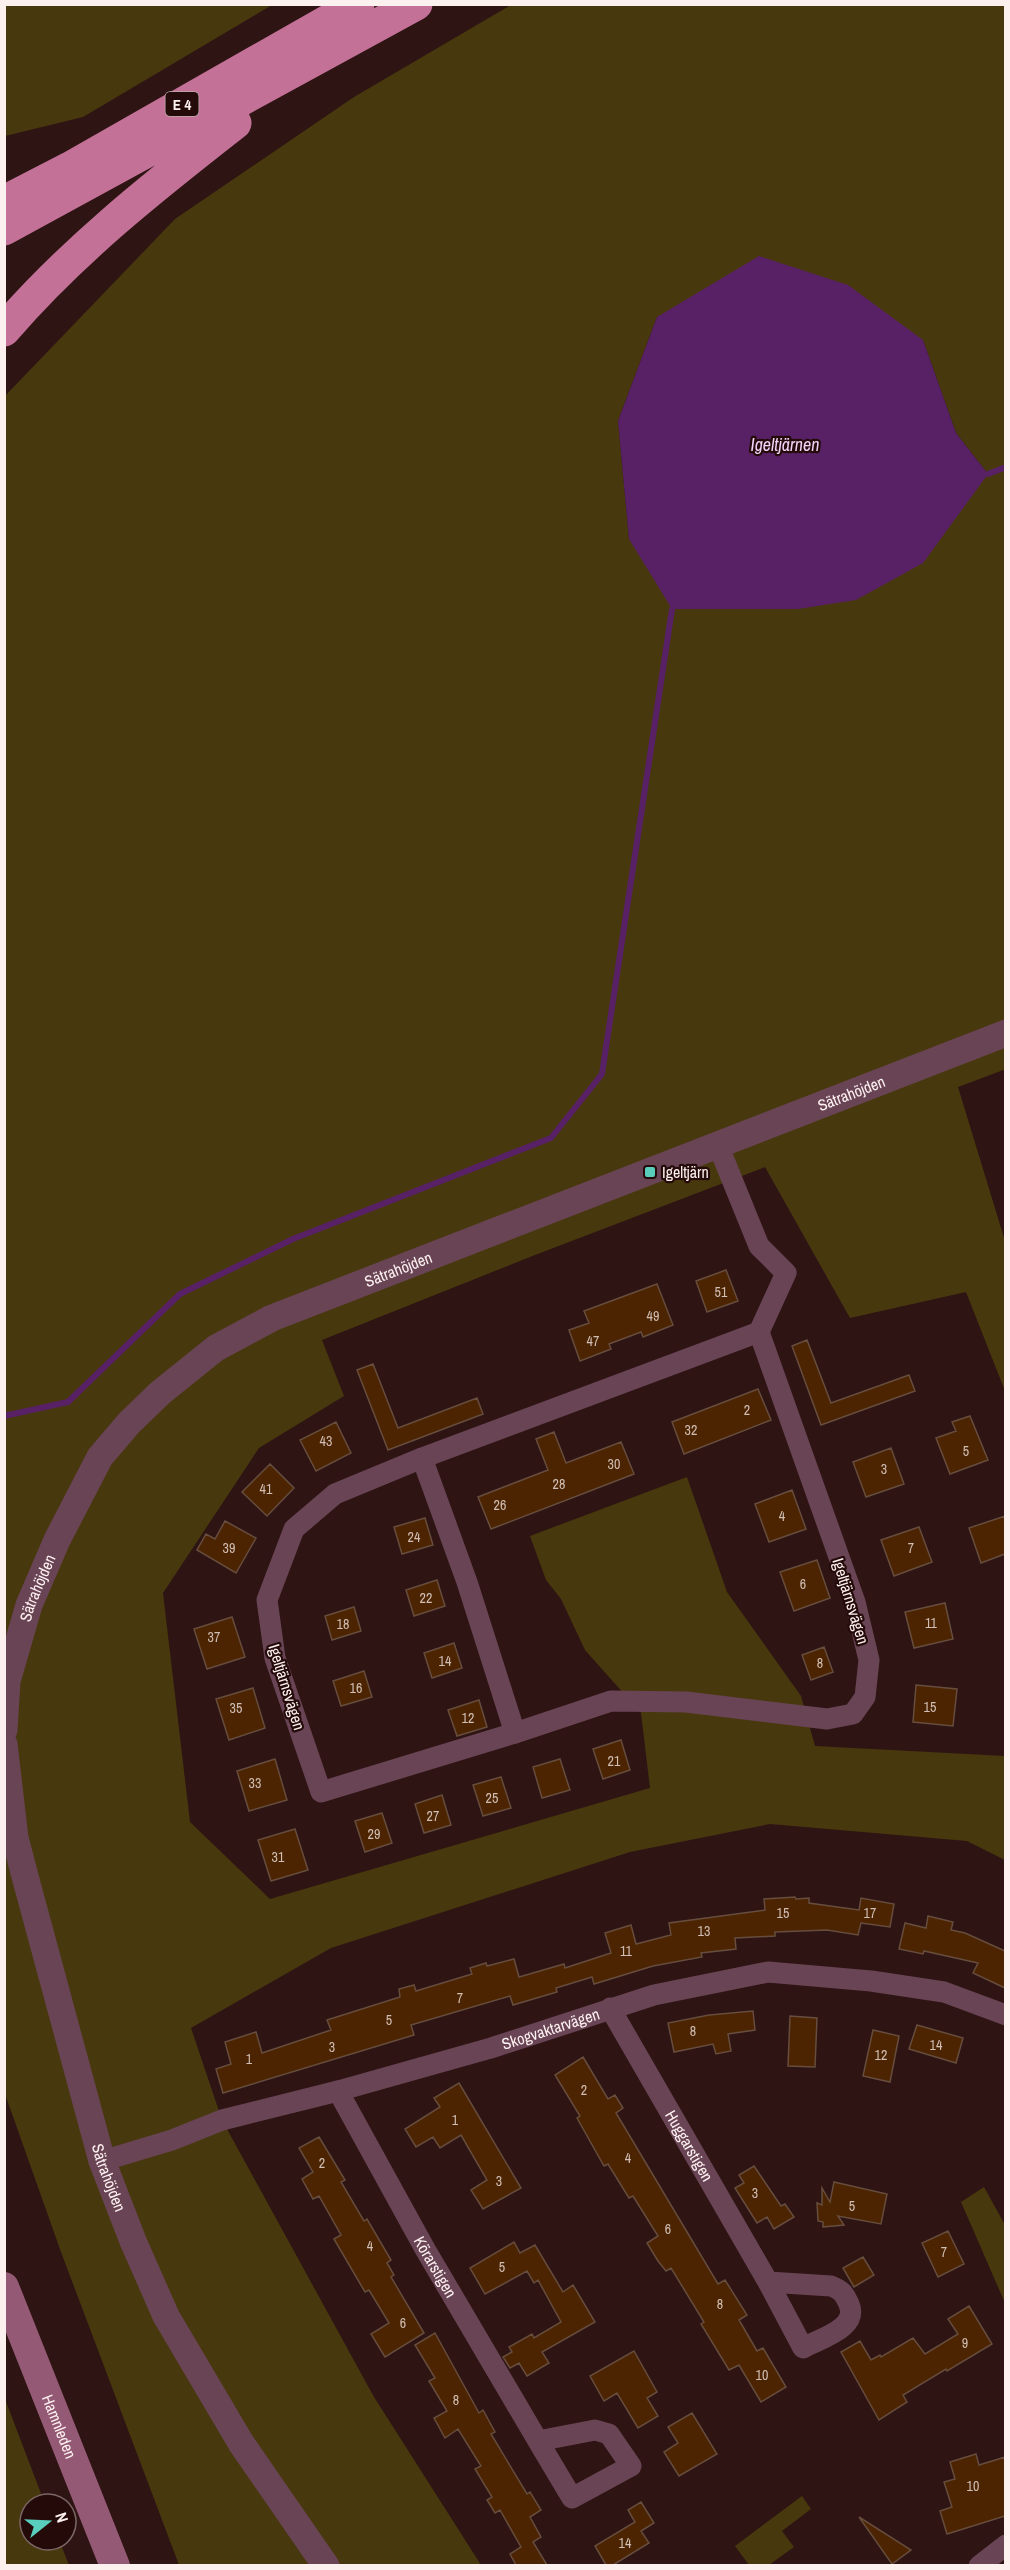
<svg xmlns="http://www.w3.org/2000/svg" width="1010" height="2570" font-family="'Archivo Narrow',sans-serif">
<rect width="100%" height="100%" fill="#2e1413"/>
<path fill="#48380e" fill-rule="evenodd" d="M4,5L5,4L272,5L83,117L5,136Z
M511,5H1005L1006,1069L958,1087L1005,1241V1391L966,1292L850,1318L765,1167L535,1255L322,1340L344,1396L259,1448L163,1593L190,1822L270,1899L650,1788L641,1713L585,1650L561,1599L546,1580L530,1536L687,1477L727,1592L801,1696L815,1746L1005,1756V1860L967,1841L770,1824L630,1852L331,1948L191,2028L222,2120L374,2397L481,2565H179L61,2252L5,2094L4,397L175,219L354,97ZM657,317L923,340L956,433L988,474L629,539L618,421Z
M984,2187L1005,2225V2303L961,2202Z
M5,2399L45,2504H30V2540H59L69,2565H5Z
M802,2496L811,2509L782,2531L794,2547L769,2565H749L735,2546Z"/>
<path fill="#582165" d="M759,256L848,285L923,340L956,433L988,474L923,563L856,600L798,609H672L629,539L618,421L657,317Z"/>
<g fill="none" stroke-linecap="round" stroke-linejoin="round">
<path stroke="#582165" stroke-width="6" d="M988,474L1006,467
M4,1416L68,1402L180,1294L293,1239L551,1138L602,1074L672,609"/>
</g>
<path fill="#4c2402" stroke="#664d3d" stroke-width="1.5" d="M726,1270L738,1301L707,1312L696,1281Z
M657,1284L673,1325L643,1337L641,1332L609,1344L611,1349L580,1361L569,1330L589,1323L584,1311Z
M807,1340L831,1403L909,1375L915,1391L821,1425L792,1346Z
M373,1364L398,1428L477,1398L483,1414L388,1450L357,1370Z
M758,1389L771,1420L684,1454L672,1422Z
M970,1416L988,1460L950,1474L936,1438L956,1431L952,1422Z
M336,1422L351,1453L316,1471L300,1440Z
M554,1432L566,1463L621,1442L634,1474L491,1529L478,1497L548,1470L536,1439Z
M891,1448L904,1484L866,1497L853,1462Z
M270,1464L294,1488L267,1516L242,1492Z
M792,1490L806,1529L769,1542L755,1504Z
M1005,1516V1554L981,1563L969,1528Z
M425,1518L433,1545L402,1554L394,1527Z
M225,1521L256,1538L236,1573L197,1550L206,1534L215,1539Z
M919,1527L932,1562L894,1576L881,1540Z
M817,1560L830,1598L794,1611L780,1572Z
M437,1580L445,1606L414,1616L406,1590Z
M945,1603L953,1639L914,1648L905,1612Z
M354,1607L361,1631L332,1640L325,1616Z
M232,1617L245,1657L207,1669L194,1629Z
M454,1643L462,1668L432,1678L424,1653Z
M824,1647L833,1672L811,1680L802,1655Z
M364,1671L372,1697L341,1706L333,1681Z
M916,1685L957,1689L953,1726L913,1722Z
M253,1688L265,1728L229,1740L216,1699Z
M479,1700L487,1727L457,1736L448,1710Z
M621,1740L630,1770L603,1779L593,1749Z
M275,1759L287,1800L249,1811L237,1771Z
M560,1759L570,1790L542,1798L533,1767Z
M501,1777L511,1808L483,1816L473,1785Z
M442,1795L451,1825L424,1833L415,1804Z
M382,1813L392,1843L365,1852L355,1821Z
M295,1829L308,1870L271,1881L258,1840Z
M795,1897L796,1899L809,1898V1903L859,1910L861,1898L894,1904L890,1927L861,1923L858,1935L827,1930L775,1932V1936L735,1938L736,1949L701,1953L702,1957L653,1966L594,1984L592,1977L556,1988L557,1992L513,2005L510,1996L411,2025L414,2035L223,2093L216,2069L231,2064L225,2042L256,2032L262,2053L331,2030L327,2020L400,1997L399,1989L414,1985L416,1991L472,1974L470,1968L486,1963L487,1966L514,1959L519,1977L564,1964L565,1968L611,1953L605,1933L631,1925L636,1944L671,1935L669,1923L765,1910L764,1899Z
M928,1916L953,1922L951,1930L965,1933L1005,1951V1988L973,1973L978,1963L924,1951L923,1954L899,1949L905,1923L926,1928Z
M753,2011L755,2030L728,2034L731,2051L716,2054L713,2044L674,2052L668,2023L709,2015Z
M790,2016L817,2018L815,2067L788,2066Z
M917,2025L963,2038L956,2063L909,2049Z
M873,2030L899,2036L890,2082L863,2076Z
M583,2057L608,2099L615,2095L623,2108L616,2113L718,2284L725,2280L747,2315L739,2320L757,2351L763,2348L786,2387L761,2402L739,2365L729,2370L701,2324L704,2322L671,2268L666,2271L658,2261L647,2243L658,2236L633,2196L629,2198L608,2164L604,2166L577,2118L580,2116L555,2075Z
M459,2083L521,2188L483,2209L471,2190L487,2180L461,2135L440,2148L433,2137L416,2147L405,2129L440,2107L434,2098Z
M319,2137L345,2180L341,2182L364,2221L367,2219L391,2260L387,2263L394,2275L391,2277L424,2333L385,2357L371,2334L389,2323L369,2290L365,2292L334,2239L341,2235L319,2196L313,2199L302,2179L313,2172L299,2148Z
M754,2166L781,2206L785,2204L794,2217L774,2229L767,2217L757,2223L735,2188L744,2183L739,2175Z
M834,2182L887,2194L881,2224L838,2216L844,2225L823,2227V2222L818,2221L817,2203L822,2205V2188L830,2202Z
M948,2231L964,2264L938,2277L922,2243Z
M514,2242L520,2253L535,2245L563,2292L573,2285L595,2322L542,2352L549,2363L527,2376L519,2363L510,2368L503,2357L512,2352L509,2347L532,2334L534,2338L561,2322L538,2280L534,2283L527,2271L485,2294L470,2268Z
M863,2257L874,2275L854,2287L843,2268Z
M969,2306L992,2344L947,2371L946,2369L903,2395L907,2402L879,2420L841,2352L860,2341L871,2360L880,2355L881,2357L913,2338L925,2354L958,2334L948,2319Z
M435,2333L479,2413L483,2410L495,2432L491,2434L527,2494L530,2492L541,2510L530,2517L541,2537L533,2542L547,2565H516L510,2554L521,2547L500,2510L495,2513L487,2500L492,2497L475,2469L481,2466L458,2429L445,2438L434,2418L447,2411L429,2381L435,2378L415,2345Z
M634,2351L657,2392L647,2398L658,2416L638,2428L617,2393L604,2401L590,2376Z
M692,2413L717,2454L679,2476L664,2452L678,2443L668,2427Z
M976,2454L979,2465L1005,2457V2516L947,2534L940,2511L952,2507L944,2482L955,2479L950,2462Z
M641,2502L654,2523L641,2531L649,2543L613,2565H606L595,2546L635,2522L628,2510Z
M859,2517L911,2550L892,2564Z"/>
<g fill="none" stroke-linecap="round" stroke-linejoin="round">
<g stroke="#694455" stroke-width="21">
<path d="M718,1145L759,1246L786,1273L759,1332"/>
<path d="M759,1332L855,1602L869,1660L865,1697L853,1714L827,1719L686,1702L611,1701L515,1733L321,1792L275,1658L267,1600L294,1529L335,1494L422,1458Z"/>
<path d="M422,1458L467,1582L515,1733"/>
<path id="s1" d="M610,2008L768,2282L831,2286C841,2290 844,2293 848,2302C861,2328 821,2338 803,2348L768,2282"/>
<path id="s2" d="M338,2091L425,2249L538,2441L595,2430L609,2434L631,2466L572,2498L538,2441"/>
<path id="s3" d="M102,2161L172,2140L222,2120L338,2091L491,2048L654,1995L768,1972L871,1981L944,1992L1006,2015"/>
<path d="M979,2566L1006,2545"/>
</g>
<g stroke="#694455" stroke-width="27">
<path id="s4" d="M4,1730L7,1681L29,1605L57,1540L100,1457L129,1423L160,1393L216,1348L272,1318L1006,1033"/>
<path id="s5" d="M4,1744L15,1838L26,1880L102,2161L133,2241L166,2316L241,2443L326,2566"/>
</g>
<path stroke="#945974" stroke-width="30" id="s6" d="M4,2287L115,2566"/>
<path stroke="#c47198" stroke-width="33" d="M4,202L70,168L358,4
M4,229L416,4
M4,330C72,251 153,187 235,123"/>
</g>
<rect fill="#5acebd" stroke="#240b0a" stroke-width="2" x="644" y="1166" width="12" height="12" rx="3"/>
<g text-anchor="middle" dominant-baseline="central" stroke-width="4.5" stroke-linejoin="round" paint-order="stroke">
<g font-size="14" fill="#d1beb4">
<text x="721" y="1292">51</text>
<text x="653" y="1316">49</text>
<text x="593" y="1341">47</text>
<text x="747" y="1410">2</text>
<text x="691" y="1430">32</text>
<text x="326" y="1441">43</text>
<text x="966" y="1451">5</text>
<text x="614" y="1464">30</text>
<text x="884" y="1469">3</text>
<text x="559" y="1484">28</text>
<text x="266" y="1489">41</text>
<text x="500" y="1505">26</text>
<text x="782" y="1516">4</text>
<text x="414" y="1537">24</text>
<text x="229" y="1548">39</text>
<text x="911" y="1548">7</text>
<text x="803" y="1584">6</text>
<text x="426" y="1598">22</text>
<text x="931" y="1623">11</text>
<text x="343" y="1624">18</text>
<text x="214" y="1637">37</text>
<text x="445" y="1661">14</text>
<text x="820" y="1663">8</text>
<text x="356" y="1688">16</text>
<text x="930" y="1707">15</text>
<text x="236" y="1708">35</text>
<text x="468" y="1718">12</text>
<text x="614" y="1761">21</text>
<text x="255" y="1783">33</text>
<text x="492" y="1798">25</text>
<text x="433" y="1816">27</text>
<text x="374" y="1834">29</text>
<text x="278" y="1857">31</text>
<text x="783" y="1913">15</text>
<text x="870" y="1913">17</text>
<text x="704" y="1931">13</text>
<text x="626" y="1951">11</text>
<text x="460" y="1998">7</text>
<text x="389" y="2020">5</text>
<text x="693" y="2031">8</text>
<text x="936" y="2045">14</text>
<text x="332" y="2047">3</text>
<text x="881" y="2055">12</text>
<text x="249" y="2059">1</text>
<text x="584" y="2090">2</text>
<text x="455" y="2120">1</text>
<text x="628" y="2158">4</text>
<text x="322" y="2163">2</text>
<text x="499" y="2181">3</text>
<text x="755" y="2193">3</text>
<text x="852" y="2206">5</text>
<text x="668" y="2229">6</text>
<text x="370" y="2246">4</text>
<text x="944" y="2252">7</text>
<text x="502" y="2267">5</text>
<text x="720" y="2304">8</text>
<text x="403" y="2323">6</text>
<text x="965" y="2343">9</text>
<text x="762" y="2375">10</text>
<text x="456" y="2400">8</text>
<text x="973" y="2486">10</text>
<text x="625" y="2543">14</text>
</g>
<rect fill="#240b0a" stroke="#bcacab" stroke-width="1.5" x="165.5" y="92" width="33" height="24" rx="4.5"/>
<g font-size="15" font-weight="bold" fill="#fdf1f0">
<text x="182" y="104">E 4</text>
</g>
<g font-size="16" fill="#fdf1f0" stroke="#240b0a">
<text stroke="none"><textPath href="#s4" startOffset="1137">Sätrahöjden</textPath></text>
<text stroke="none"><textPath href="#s4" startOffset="651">Sätrahöjden</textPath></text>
<text stroke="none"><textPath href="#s4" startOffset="147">Sätrahöjden</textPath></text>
<text transform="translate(851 1601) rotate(73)">Igeltjärnsvägen</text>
<text transform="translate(287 1687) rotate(73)">Igeltjärnsvägen</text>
<text stroke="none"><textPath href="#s3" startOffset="468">Skogvaktarvägen</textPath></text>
<text stroke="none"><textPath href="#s1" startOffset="159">Huggarstigen</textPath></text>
<text stroke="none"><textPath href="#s5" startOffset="447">Sätrahöjden</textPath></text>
<text stroke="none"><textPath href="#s2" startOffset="201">Körarstigen</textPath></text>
<text stroke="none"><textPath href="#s6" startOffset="150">Hamnleden</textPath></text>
</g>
<g font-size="16" fill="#fdf1f0" stroke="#240b0a" text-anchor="start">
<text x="662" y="1172">Igeltjärn</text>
</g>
<g font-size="18" font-style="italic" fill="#f2d3fa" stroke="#240b0a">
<text x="785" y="444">Igeltjärnen</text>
</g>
</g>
<rect width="1010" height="2570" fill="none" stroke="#fdf1f0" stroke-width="12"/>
<g transform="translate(48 2522) rotate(72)"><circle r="28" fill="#240b0a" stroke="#7b6766" stroke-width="1.5"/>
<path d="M0-4.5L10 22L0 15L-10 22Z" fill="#5acebd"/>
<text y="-9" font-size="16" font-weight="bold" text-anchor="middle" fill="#fdf1f0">N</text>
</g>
</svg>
